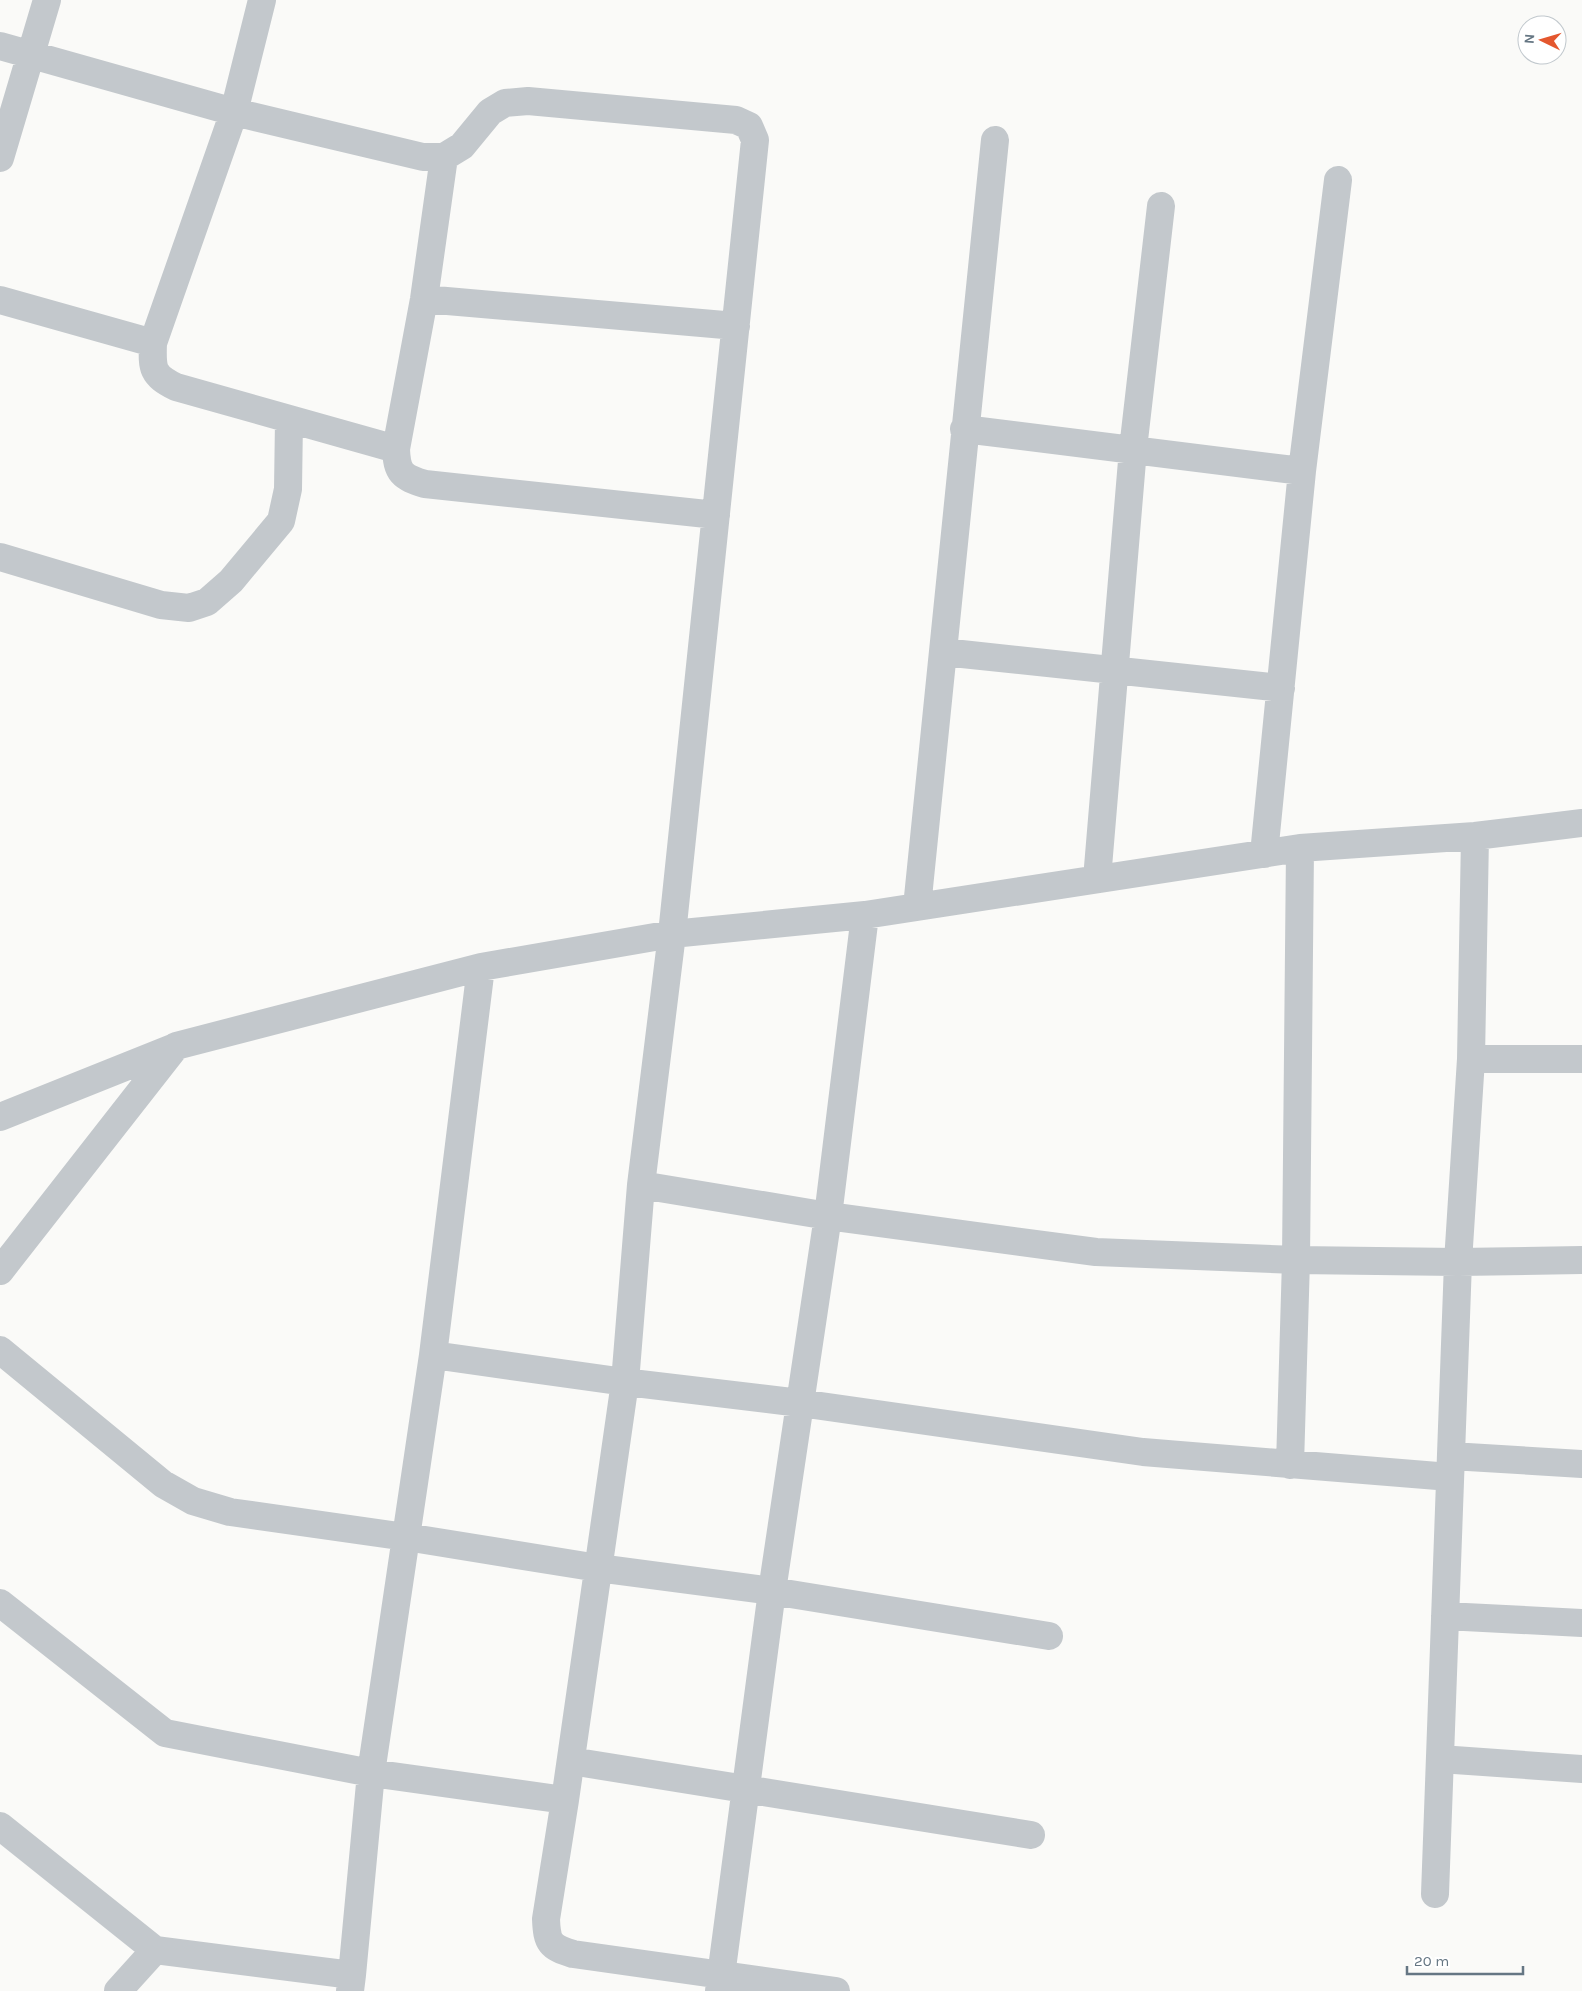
<svg xmlns="http://www.w3.org/2000/svg" width="1582" height="1991" font-family="Karla,sans-serif">
<rect width="100%" height="100%" fill="#fafaf8"/>
<g fill="none" stroke-linecap="round" stroke-linejoin="round">
<path stroke="#c3c8cc" stroke-width="28" d="M262,0L234,112L153,343C152,369 152,375 176,387L396,449
M0,46L234,112L423,157H444L462,146L490,112L505,103L528,101L736,120L749,126L755,140L672,934L641,1185L625,1382L565,1800L371,1773L165,1733L0,1603
M444,157L424,299L396,449C397,473 402,477 425,484L716,515
M0,158L47,0
M424,299L736,326
M0,300L153,343
M964,429L1302,471
M0,557L161,605L189,608L207,602L231,581L281,521L288,489L289,420
M943,652L1281,688
M1264,854L1302,471L1338,180
M1097,879L1133,449L1161,206
M917,907L995,140
M1471,1059H1582
M0,1117L175,1047
M641,1185L828,1216L1096,1252L1296,1260L1458,1262L1582,1260
M0,1271L176,1046L481,967L672,934L865,915L1300,848L1475,836L1582,823
M0,1350L163,1484L193,1501L230,1512L406,1537L598,1568L772,1591L1049,1636
M433,1355L625,1382L800,1403L1143,1452L1450,1477
M1451,1456L1582,1464
M1290,1465L1296,1260L1300,848
M1445,1616L1582,1623
M1440,1759L1582,1769
M571,1761L1031,1835
M565,1800L546,1919C547,1943 550,1947 573,1954L836,1991
M0,1826L155,1950
M1435,1894L1458,1262L1471,1059L1475,836
M352,1975L371,1773L433,1355L481,967
M118,1991L155,1950L352,1975L350,1991
M719,1991L772,1591L828,1216L865,915"/>
</g>
<g transform="translate(1542 40) rotate(275)"><circle r="24" fill="#ffffff" stroke="#c1c8cd"/>
<path d="M0-4L9 19L0 12L-9 19Z" fill="#e4572e"/>
<text y="-8" font-size="14" font-weight="bold" text-anchor="middle" fill="#657683">N</text>
</g>
<path d="M1407 1966v8h116v-8" fill="none" stroke="#657683" stroke-width="2.5"/>
<text x="1414" y="1966" font-size="15" fill="#657683" stroke="#ffffff" stroke-width="4" paint-order="stroke">20 m</text>
</svg>
